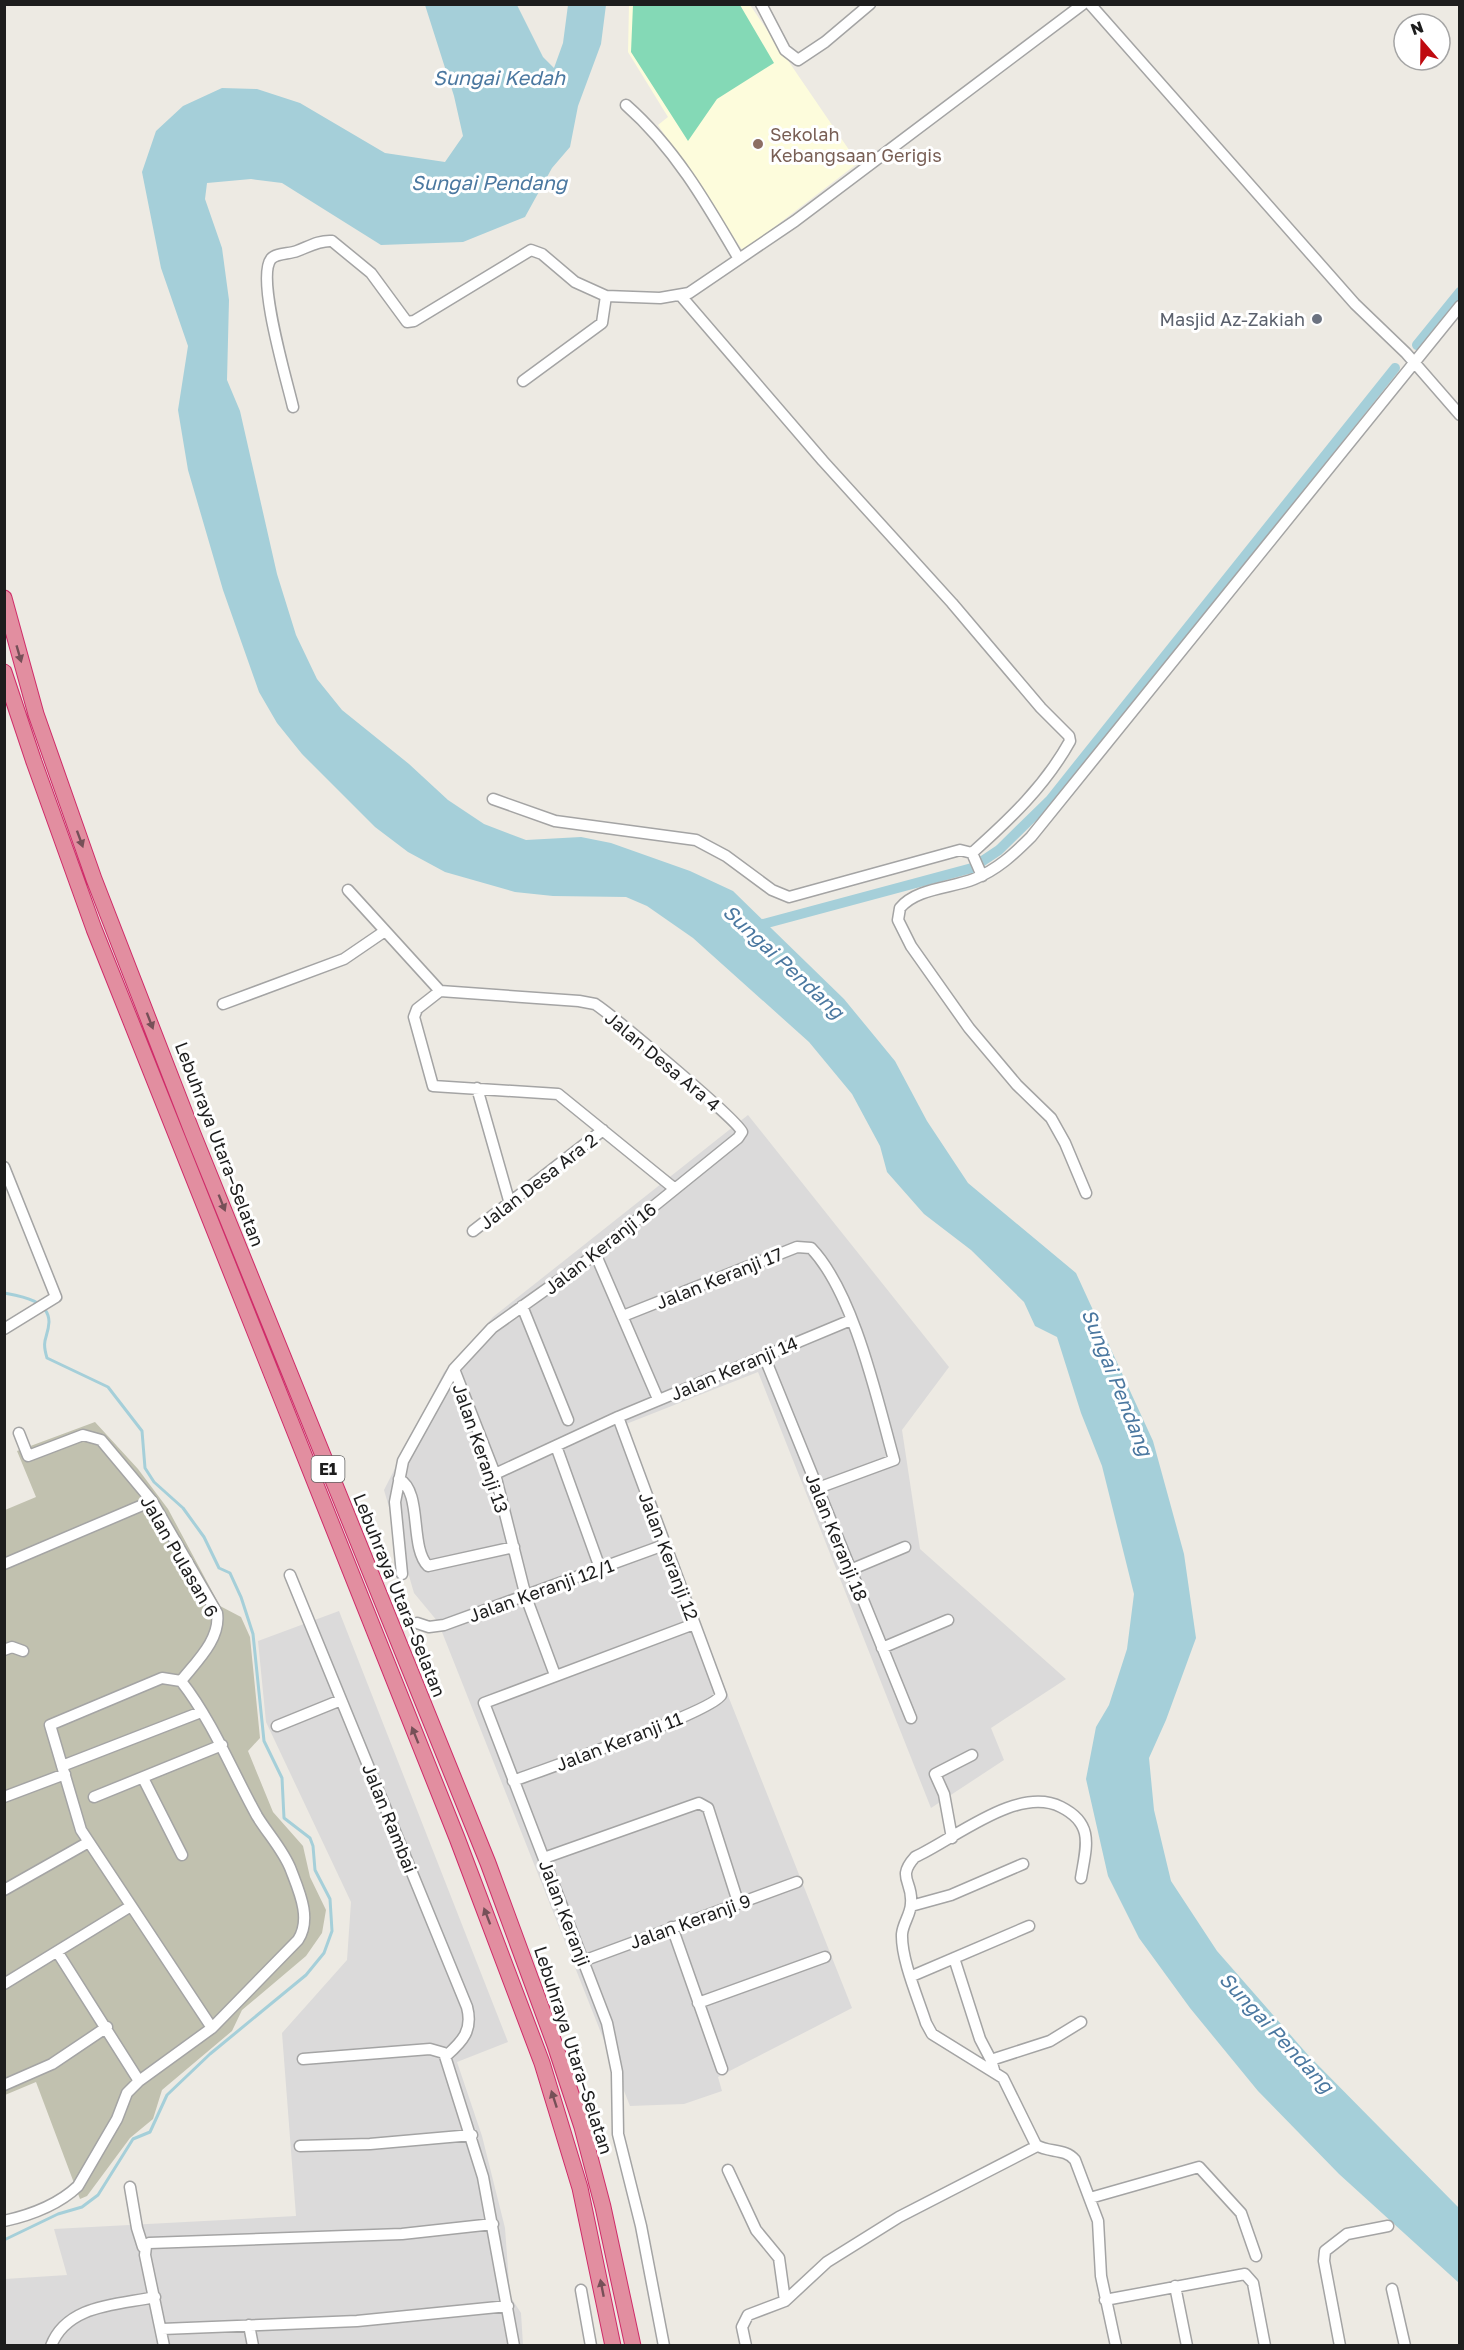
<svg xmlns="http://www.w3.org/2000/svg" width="1464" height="2350" font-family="'Golos Text',sans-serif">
<rect width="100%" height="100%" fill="#edeae3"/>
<path fill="#dbdada" d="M748,1115L949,1367L902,1430L920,1549L1066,1679L991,1728L1004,1760L931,1808L758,1372L621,1426L852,2008L718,2077L722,2091L684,2104L630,2106L438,1622L414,1593L384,1490L444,1372L493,1317Z
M339,1611L508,2042L457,2062L482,2136L505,2228L510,2296L521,2313L523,2345L5,2346V2279L67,2275L54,2229L296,2216L282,2033L347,1960L351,1902L266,1722L258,1641Z"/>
<path fill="#fdfcdc" d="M629,5H750L858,163L743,251L658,125L668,117L628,52Z"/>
<path fill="#c1c1af" d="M95,1422L138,1469L168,1509L220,1606L241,1617L250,1637L260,1738L248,1751L273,1812L303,1846L310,1877L326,1910L322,1933L306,1956L242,2010L232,2031L162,2090L153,2119L130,2138L87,2196L80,2199L36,2082L5,2095V1510L36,1497L17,1451Z"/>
<path fill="#84d9b6" d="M633,5H740L774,63L717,99L688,141L631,52Z"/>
<path fill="#a5cfd9" d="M425,5H517L543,57L554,68L563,43L568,5H606L601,44L578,106L570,147L552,168L525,217L463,242L381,245L282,183L251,179L207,183L205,199L222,248L229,300L227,380L240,411L277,574L296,635L317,679L342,710L409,764L448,800L484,824L526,840L581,837L611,843L690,871L733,891L844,999L895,1061L927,1121L968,1183L1076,1273L1153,1441L1184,1554L1196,1638L1166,1720L1149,1758L1154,1810L1171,1881L1217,1951L1308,2055L1459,2208V2283L1339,2174L1258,2091L1190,2008L1139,1938L1108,1876L1086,1779L1096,1727L1109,1705L1127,1649L1134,1594L1102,1466L1081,1413L1057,1337L1035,1326L1024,1302L971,1250L924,1214L887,1172L880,1146L852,1094L809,1042L693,938L647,906L626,897L553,896L515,892L445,872L408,852L375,827L302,754L277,723L259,692L223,590L188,470L178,410L188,346L161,268L142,172L156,131L183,106L222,88L257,89L300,103L385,153L445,162L463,136L454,96Z"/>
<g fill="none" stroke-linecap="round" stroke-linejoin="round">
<path stroke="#a5cfd9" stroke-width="3" d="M4,1293C20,1296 49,1300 49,1322C48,1339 41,1338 47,1358L108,1387L142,1431L145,1468L154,1482L183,1508L204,1537L219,1568L230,1573L241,1597L253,1634L264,1741L282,1778L284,1818L310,1838L313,1846L315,1870L330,1899L332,1931L324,1953L306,1975L210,2054L167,2095L150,2132L133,2139L98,2195L82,2207L58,2214L4,2240"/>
<path stroke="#a5cfd9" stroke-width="10" d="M1417,345L1460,292
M752,927L972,868L999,850L1050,800L1395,368"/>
<g stroke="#a4a4a4" stroke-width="13">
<path id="minor" d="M761,4L785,50L798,60L825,42L870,4
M1090,4L1355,304L1406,353L1460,415
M626,105C675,148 707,204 739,259
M681,296L823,461L952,603L1041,708L1069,736L1070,741C1045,786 1010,819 972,853
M523,381L602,323L606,296
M293,407C287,381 256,278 271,259C276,253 289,254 297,251C308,247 319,240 332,241L371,273L407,322L414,321L531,250L542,254L575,282L606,296L660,298L689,293L795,221L1083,4
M493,799L555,821L696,840L726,856L772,890L789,897L960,850L972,853L982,876
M348,890L440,991
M440,991L417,1009L414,1017L433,1086L558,1094L675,1189
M223,1004L344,959L385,931
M477,1088L510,1204
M4,1167L56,1297L4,1329
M1086,1193L1065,1143L1051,1118L1017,1085L969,1028L911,946L898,920L900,908C916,888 952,888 974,879C997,870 1014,854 1031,837L1460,306
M473,1231L603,1130
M595,1253L658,1399
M522,1306L568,1420
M623,1316L797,1247L811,1248C854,1293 877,1399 894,1460L818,1488
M764,1356L911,1718
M454,1369L495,1474L526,1597L555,1675
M19,1433L28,1456L83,1435L101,1440L152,1501L217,1613C221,1639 196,1662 181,1681
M556,1446L600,1568
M495,1474L618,1417L851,1320
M399,1479C423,1492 409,1547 428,1566L514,1547
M4,1564L152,1501
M850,1570L905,1547
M402,1574L395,1502L403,1461L454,1369L492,1328L586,1261L738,1138L742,1132C739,1121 613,1016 595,1004L579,1001L440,991
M290,1575L467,2007C473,2030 463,2041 446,2056
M417,1623L429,1627L444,1625L664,1545
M882,1648L948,1620
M4,1650L12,1647L23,1651
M277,1726L341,1700
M62,1766L201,1712
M143,1778L182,1855
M513,1781C542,1770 713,1712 721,1695L618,1417
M4,1797L65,1774
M94,1797L222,1745
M952,1838L944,1794L935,1774L972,1755
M544,1858L699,1803L708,1808L738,1902
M1081,1878C1086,1847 1095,1824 1061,1807C1018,1785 956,1838 915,1857C896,1878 913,1881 911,1903C911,1914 903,1923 902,1934C901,1959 918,1998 926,2023L932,2034L1003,2078L1036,2145C1049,2153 1065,2148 1075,2160L1098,2221L1101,2276L1116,2346
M4,1890L87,1843
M911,1906L951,1895L1023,1864
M672,1927L722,2069
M58,1953L139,2081
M954,1958L980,2039L991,2060L994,2070
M583,1961L797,1882
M912,1976L1029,1926
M4,1984L131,1906
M698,2003L825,1957
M303,2059L430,2049L444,2053L483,2177L514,2346
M991,2060L1050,2041L1081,2022
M4,2085L52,2064L107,2027
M300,2146L370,2144L472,2135
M728,2170L756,2230L779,2258L785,2301
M130,2187L137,2228L143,2247L146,2246
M1090,2198L1199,2167L1241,2213L1256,2256
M4,2221C31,2215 58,2205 78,2186L117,2119L127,2093L139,2081L212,2028L298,1940C312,1919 299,1891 291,1870C284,1851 268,1834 257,1816C232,1771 213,1722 181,1681L162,1678L50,1725L81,1830L212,2028
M1175,2286L1187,2346
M1392,2289L1405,2346
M581,2290L591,2346
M1105,2300L1245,2274L1253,2283L1265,2346
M249,2325L253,2346
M162,2329L357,2321L508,2306
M51,2346C67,2304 118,2305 155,2297
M164,2346L145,2255L146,2246L149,2243L402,2234L493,2224
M664,2346L641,2226L618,2134L617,2072L607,2023L484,1703L694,1624
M746,2346L742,2327L748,2315L785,2301L827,2262L899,2217L1037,2146
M1340,2346L1324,2261L1325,2251L1347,2234L1388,2226"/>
</g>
<g stroke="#cf2c69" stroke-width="17">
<path id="highway" d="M4,598L36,714L94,879L193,1134L488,1863L555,2045L582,2127L603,2207L633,2346
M4,672L34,762L94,929L457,1838L542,2063L580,2188L613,2346"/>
</g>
<use href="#minor" stroke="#fff" stroke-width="10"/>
<use href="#highway" stroke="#e28ea0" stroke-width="15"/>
</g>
<defs><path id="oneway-solid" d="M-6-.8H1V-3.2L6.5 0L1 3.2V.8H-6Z" transform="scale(1.5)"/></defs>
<g fill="#765058">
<use href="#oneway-solid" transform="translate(19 654) rotate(74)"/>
<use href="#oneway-solid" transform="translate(80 839) rotate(70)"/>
<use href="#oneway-solid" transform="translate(150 1021) rotate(69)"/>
<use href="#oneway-solid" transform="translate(222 1203) rotate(68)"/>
<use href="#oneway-solid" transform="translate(415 1735) rotate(-112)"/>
<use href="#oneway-solid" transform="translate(487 1916) rotate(-111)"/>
<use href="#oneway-solid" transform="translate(554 2099) rotate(-108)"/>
<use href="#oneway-solid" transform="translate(602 2288) rotate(-101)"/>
</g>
<circle fill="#8d6e63" stroke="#fff" stroke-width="2" cx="758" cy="144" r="6"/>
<circle fill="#6b7280" stroke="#fff" stroke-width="2" cx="1317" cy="319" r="6"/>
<g text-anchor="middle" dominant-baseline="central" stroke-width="6" stroke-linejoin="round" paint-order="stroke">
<rect fill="#fff" stroke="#616161" stroke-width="1.5" x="311.5" y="1456" width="33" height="26" rx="4.5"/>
<g font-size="16" font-weight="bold" fill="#1d1d1d">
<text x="328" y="1469">E1</text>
</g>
<g font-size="18" fill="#785e54" stroke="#fff" text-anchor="start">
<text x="770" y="134">Sekolah<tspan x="770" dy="21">Kebangsaan Gerigis</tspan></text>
</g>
<g font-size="18" fill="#5b616d" stroke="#fff" text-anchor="end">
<text x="1305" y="319">Masjid Az-Zakiah</text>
</g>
<g font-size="18" fill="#1d1d1d" stroke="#fff">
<text transform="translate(663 1061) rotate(40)">Jalan Desa Ara 4</text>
<text transform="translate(220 1144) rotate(69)">Lebuhraya Utara–Selatan</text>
<text transform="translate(538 1181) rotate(-38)">Jalan Desa Ara 2</text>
<text transform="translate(600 1248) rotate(-38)">Jalan Keranji 16</text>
<text transform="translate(719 1278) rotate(-22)">Jalan Keranji 17</text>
<text transform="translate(734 1368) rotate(-23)">Jalan Keranji 14</text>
<text transform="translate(481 1448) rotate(71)">Jalan Keranji 13</text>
<text transform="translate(837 1537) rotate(68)">Jalan Keranji 18</text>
<text transform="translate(180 1556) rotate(60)">Jalan Pulasan 6</text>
<text transform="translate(669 1556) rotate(69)">Jalan Keranji 12</text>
<text transform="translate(541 1590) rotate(-20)">Jalan Keranji 12/1</text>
<text transform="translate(400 1595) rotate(68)">Lebuhraya Utara–Selatan</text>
<text transform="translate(619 1741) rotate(-21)">Jalan Keranji 11</text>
<text transform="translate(390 1818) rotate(68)">Jalan Rambai</text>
<text transform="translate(565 1913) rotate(69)">Jalan Keranji</text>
<text transform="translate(690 1921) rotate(-20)">Jalan Keranji 9</text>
<text transform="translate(574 2050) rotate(72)">Lebuhraya Utara–Selatan</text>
</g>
<g font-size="20" font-style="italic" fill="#4b78a0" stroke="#fff">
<text x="499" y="77">Sungai Kedah</text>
<text x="489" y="182">Sungai Pendang</text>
<text transform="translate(784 961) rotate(43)">Sungai Pendang</text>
<text transform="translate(1118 1382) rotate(68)">Sungai Pendang</text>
<text transform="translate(1277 2032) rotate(47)">Sungai Pendang</text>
</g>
</g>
<rect width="1464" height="2350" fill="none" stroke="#1d1d1d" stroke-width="12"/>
<g transform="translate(1422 42) rotate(340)"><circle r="28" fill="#ffffff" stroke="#a5a5a5" stroke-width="1.5"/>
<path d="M0-4.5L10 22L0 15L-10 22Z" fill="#bf0a0f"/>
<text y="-9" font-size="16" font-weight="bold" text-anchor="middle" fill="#1d1d1d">N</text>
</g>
</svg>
